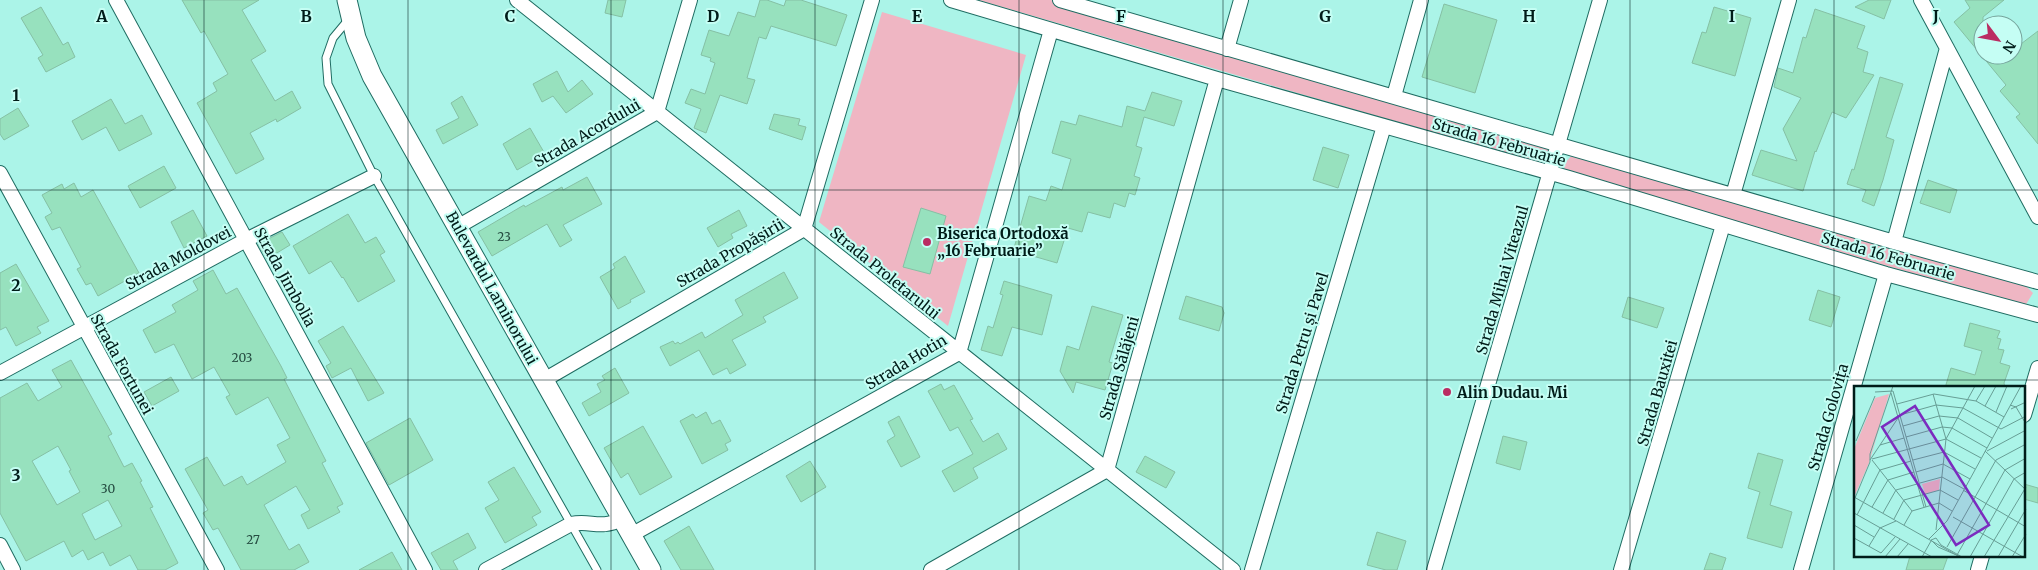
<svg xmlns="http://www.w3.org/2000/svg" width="2038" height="570" font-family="Merriweather,serif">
<rect width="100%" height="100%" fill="#abf4e8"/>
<path fill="#efb6c3" d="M978,0H1051L1541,143L1550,146L1552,167Z
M882,12L1026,55L948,326L819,222Z
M1571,156L2025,285L2033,293L2025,306L1573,175L1564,168L1566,162Z"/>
<path fill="#97e1be" stroke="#85c0a4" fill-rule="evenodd" d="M182,0H259L242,10L266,51L251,60L275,101L292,91L301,108L277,122L276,119L250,133L264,159L236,174L197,103L217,91L213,83L228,74L204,31L201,33Z
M608,0H626L622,17L605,13Z
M760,0H767L784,6L786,0H801L847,15L836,46L771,26L766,39L759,37L747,78L755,80L747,104L720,95L706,133L694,128L701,109L685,103L691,89L705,94L715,63L710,61L711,58L701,55L709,30L729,36L738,12L755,17Z
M1869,0H1891L1884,19L1855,7Z
M1965,0H2004L1983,17V55H2013V50L2038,31V144L2016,117L2020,114L2000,91L2006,85L1954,22L1970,8Z
M1444,4L1497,20L1475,93L1422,77Z
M41,7L63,45L68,42L75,57L46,72L38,58L43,55L21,18Z
M1714,7L1751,18L1735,76L1692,63L1702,32L1706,33Z
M1815,9L1865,26L1857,48L1868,52L1863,72L1874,75L1846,118L1832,112L1816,152L1815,151L1803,191L1752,175L1761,150L1797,161L1783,129L1801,98L1774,87L1778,68L1793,73L1803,37L1806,38Z
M557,71L568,92L582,80L593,94L566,113L553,96L542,102L533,84Z
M1880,77L1903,84L1886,137L1894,140L1883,180L1874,206L1862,201L1866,190L1847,184L1852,169L1854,170Z
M1152,92L1182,101L1174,126L1144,117L1136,146L1142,148L1134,176L1140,178L1135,195L1129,193L1125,207L1114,203L1110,218L1088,212L1082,232L1068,228L1057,263L1019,252L1020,250L1014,248L1029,196L1046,201L1051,186L1062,190L1071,159L1052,153L1061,121L1076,125L1079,115L1122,127L1127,106L1145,111Z
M462,96L478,125L443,144L436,130L459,118L451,103Z
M111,99L125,124L142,115L152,134L119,151L106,127L82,140L72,121Z
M18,108L29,126L4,140L0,134V119Z
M774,114L800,119L798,125L806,127L802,140L769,129Z
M530,128L545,154L517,170L503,144Z
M1323,147L1349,155L1338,188L1313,180Z
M164,166L176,188L140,208L128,186Z
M587,177L602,204L563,225L572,240L560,247L547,224L492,256L478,232L524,205L525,207L562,187L563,190Z
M1928,180L1957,190L1950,213L1920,203Z
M74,183L81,197L93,190L139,273L98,296L91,283L86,285L77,269L81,267L60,227L52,230L45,217L52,213L42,195L62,184L64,189Z
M921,208L946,216L930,274L903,267Z
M193,210L207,236L184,248L171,222Z
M739,210L747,226L731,234L733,238L718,247L707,228Z
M348,214L365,243L376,237L385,252L380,255L395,281L358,302L343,277L342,278L331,261L309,274L293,246Z
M282,232L290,245L267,259L258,244Z
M625,256L645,292L630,300L631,302L618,309L600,277L615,268L613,264Z
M16,264L49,321L37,327L41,333L16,346L6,327L0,330V273Z
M213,270L226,294L237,288L281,366L287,378L284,379L326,461L322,463L343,504L337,507L340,512L308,529L301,515L310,510L296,486L264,505L289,550L299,544L309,562L294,570H241L218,528L213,530L203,513L208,510L185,469L207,457L224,486L242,476L247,485L286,462L277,445L290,438L268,397L236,415L226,397L230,395L214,367L192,379L174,344L155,353L143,330L176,312L172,305L198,290L193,281Z
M784,272L798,298L763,317L766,322L732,340L746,365L730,374L727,368L713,375L699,350L670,366L660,347L673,341L675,344L678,342L680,344L702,332L705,338L743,315L735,300Z
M1004,281L1052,295L1042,335L1012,327L1002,356L981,350L988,326L993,328L1003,295L1000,294Z
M1818,290L1840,297L1831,327L1809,320Z
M1186,296L1222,307L1224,313L1219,331L1179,319Z
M1628,297L1664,308L1657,328L1622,317Z
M1092,306L1123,315L1109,362L1113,363L1105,390L1076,382L1073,393L1060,371L1067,346L1079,350Z
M1970,323L2000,331L1997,338L2001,339L1998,349L2004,350L2000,363L2010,366L2004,383L2005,388H1945L1951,368L1975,375L1982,351L1964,346Z
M343,326L384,393L368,401L351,368L332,378L326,366L331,363L318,341Z
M71,360L112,434L108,436L124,467L132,463L142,481L140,482L153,507L150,508L178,563L165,570H138L130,555L110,566L103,552L88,560L83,550L72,557L64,541L26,561L0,513V398L27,383L38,401L62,387L52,370ZM58,446L71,470L69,471L80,492L57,505L32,461ZM108,500L122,526L95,540L82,514Z
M615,368L629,393L589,416L582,403L601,392L597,384L605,380L602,376Z
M171,377L179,391L152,406L144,392Z
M941,384L944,390L954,385L973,419L970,420L983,442L998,433L1007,449L973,468L978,478L954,492L942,471L973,454L958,427L950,431L928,391Z
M706,412L712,424L720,420L731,441L725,444L728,450L702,464L680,421L693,414L696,418Z
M899,416L920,457L901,467L887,441L895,436L888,422Z
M410,418L433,460L389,485L366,443Z
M643,426L672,477L640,495L628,473L621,478L604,448Z
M1503,436L1527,442L1520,470L1496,463Z
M1758,453L1783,460L1770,505L1792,512L1782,548L1747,538L1760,492L1748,488Z
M1145,456L1175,472L1166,488L1136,472Z
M810,461L826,487L801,502L786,476Z
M514,467L541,512L532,517L537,525L505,543L485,508L499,500L488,482Z
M2024,484L2038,488V503L2024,499Z
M689,526L714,570H681L664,541Z
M1377,532L1406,541L1397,570H1386L1367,565Z
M468,533L476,548L453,561L458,570H441L431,553Z
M392,552L402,570H359Z
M1710,553L1726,558L1722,570H1704Z
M1910,556H1948L1943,570H1906Z"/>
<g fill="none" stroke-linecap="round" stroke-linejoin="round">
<g stroke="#1f6c62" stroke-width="9">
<path id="lane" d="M348,20L333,38L326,58L328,84L374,176L597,570"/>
</g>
<g stroke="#1f6c62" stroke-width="16">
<path id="street" d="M116,0L425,570
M517,0L1233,570
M951,0L1217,79L1569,178L1886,274L2038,315
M1060,0L1894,242L2038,282
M1921,0L2038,217
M1227,49L1241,0
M1394,96L1421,0
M0,173L217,570
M1733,195L1789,0
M459,226L657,112L690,0
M1894,242L1947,48
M0,373L246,240L374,176
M544,380L804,229L872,0
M2024,415L2038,368
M631,535L959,353L1051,30
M0,545L13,570
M486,570L571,524C592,520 599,530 622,519
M931,570L1107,470L1217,79
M1252,570L1384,126
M1434,570L1600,0
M1621,570L1723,225
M1801,570L1886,274
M1978,570L1982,556"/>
</g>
<g stroke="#1f6c62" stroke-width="21">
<path id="secondary" d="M347,0L356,38L372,76L651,570"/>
</g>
<use href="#lane" stroke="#fff" stroke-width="7"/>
<use href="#street" stroke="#fff" stroke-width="14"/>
<use href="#secondary" stroke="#fff" stroke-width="19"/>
</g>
<path fill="none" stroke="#001c19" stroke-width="1" stroke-opacity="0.55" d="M204,0V570M408,0V570M611,0V570M815,0V570M1019,0V570M1223,0V570M1427,0V570M1630,0V570M1834,0V570M0,190H2038M0,380H2038"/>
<g fill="#ba2d62" stroke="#c5fef4" stroke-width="2">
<circle cx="927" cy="242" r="5"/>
<circle cx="1447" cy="392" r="5"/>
</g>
<g text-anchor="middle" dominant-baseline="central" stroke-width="4" stroke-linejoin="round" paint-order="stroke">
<g font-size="12" fill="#264d42">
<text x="504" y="236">23</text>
<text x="242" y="357">203</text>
<text x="108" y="488">30</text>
<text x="253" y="539">27</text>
</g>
<g font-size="15" fill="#001c19" stroke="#c5fef4">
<text transform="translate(587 133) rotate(-30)">Strada Acordului</text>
<text transform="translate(1499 142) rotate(16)">Strada 16 Februarie</text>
<text transform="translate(730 253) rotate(-30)">Strada Propășirii</text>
<text transform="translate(1888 256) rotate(16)">Strada 16 Februarie</text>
<text transform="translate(178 258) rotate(-28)">Strada Moldovei</text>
<text transform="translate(885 273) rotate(39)">Strada Proletarului</text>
<text transform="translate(285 277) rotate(61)">Strada Jimbolia</text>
<text transform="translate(1502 280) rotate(-74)">Strada Mihai Viteazul</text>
<text transform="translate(492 288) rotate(61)">Bulevardul Laminorului</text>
<text transform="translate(1302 343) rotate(-73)">Strada Petru și Pavel</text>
<text transform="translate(906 362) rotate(-31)">Strada Hotin</text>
<text transform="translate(122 364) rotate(61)">Strada Fortunei</text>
<text transform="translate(1119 368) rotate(-74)">Strada Sălăjeni</text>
<text transform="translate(1657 393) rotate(-74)">Strada Bauxitei</text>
<text transform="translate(1828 417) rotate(-74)">Strada Golovița</text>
</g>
<g font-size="15" font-weight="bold" fill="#001c19" stroke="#c5fef4" text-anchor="start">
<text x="937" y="233">Biserica Ortodoxă<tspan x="937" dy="17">„16 Februarie”</tspan></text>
<text x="1457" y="392">Alin Dudau. Mi</text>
</g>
</g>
<g transform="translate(1854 386)">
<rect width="171" height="171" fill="#abf4e8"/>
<path d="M35,8L15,77L1,109L0,63L21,12ZM86,93L85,104L71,108L68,98Z" fill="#efb6c3"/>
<path fill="none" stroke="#679e95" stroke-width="1" d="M21,6L39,5L72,121M37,7L70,121M79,8L92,53L82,144M122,15L131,0M43,18L80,8L122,15L150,31M156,19L162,21L172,38M131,20L142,0M157,23L172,16M142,26L153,0M49,40L85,30L104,32L138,52M52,51L88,41L98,42L133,62M92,53L121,0M2,55L21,10M26,59L50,52M131,65L172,104M133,65L172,44M18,73L92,53L127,72M16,74L46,29L82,19L109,22L147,43L172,30M18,74L58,125M59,74L90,66L121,83M62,86L89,78L116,93M66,97L88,91L110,103M109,104L172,141M0,111L106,171M1,112L16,76V68L39,0M18,121L34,94L60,86M0,127L78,171M29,127L42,104L63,98M3,129L26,84L57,75M99,131L169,171M40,133L50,114L86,104L104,114M0,139L20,151M50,139L58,125L85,117L98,125M0,152L27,167L41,151M75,153L93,135L167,0M15,160L26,142L42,135M93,161L142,74L172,58M103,169L151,84L172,72M31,171L46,153M43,171L54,158M68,171L77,155M107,171L84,161L77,154L82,152L87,159L108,171M116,171L160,93L172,86M130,171L172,101M144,171L172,123M158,171L172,148"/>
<path fill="#7b2cbf" fill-opacity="0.15" stroke="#7b2cbf" stroke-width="2.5" d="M61,20L135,139L102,159L28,41Z"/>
<rect width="171" height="171" fill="none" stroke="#001c19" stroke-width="2.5"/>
</g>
<g font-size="16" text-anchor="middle" font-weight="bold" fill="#001c19" stroke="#c5fef4" stroke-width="4" stroke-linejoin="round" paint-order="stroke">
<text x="102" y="22">A</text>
<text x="306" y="22">B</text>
<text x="510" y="22">C</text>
<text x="713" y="22">D</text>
<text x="917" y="22">E</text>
<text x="1121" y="22">F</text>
<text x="1325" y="22">G</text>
<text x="1529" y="22">H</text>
<text x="1732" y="22">I</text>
<text x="1936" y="22">J</text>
<text x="16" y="101">1</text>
<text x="16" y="291">2</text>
<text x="16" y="481">3</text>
</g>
<g transform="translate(1998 40) rotate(122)"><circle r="24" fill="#c5fef4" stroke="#76a49c"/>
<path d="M0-4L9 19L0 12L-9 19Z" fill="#ba2d62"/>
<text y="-8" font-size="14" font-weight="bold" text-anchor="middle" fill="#001c19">N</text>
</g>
</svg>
